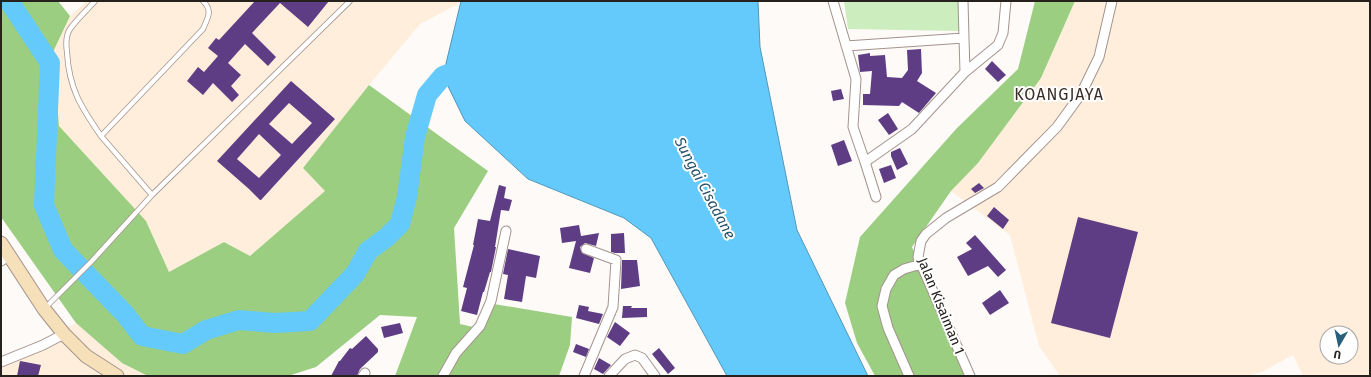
<svg xmlns="http://www.w3.org/2000/svg" width="1371" height="377" font-family="'Fira Sans',sans-serif">
<rect width="100%" height="100%" fill="#fdfaf8"/>
<path fill="#feeedb" fill-rule="evenodd" d="M87,1H459L458,4L420,24L369,85L303,168L326,191L250,256L224,242L169,272L146,221L59,126L53,52L70,16Z
M1075,1H1370V376H1303L1293,355L1262,372L1247,376H1060L1039,346L1010,235L951,191L978,163L1041,78ZM1327,333H1351V357H1327Z
M76,323L122,363L148,376H1V358Z"/>
<path fill="#ccedbd" d="M844,1H959L960,31L848,29Z"/>
<path fill="#9bce81" d="M1,1H58L70,16L53,52L59,126L146,221L169,272L224,242L250,256L325,191L303,168L369,85L488,171L454,228L460,324L482,329L488,303L572,317L570,345L559,376H395L417,317L380,315L316,367L288,376H148L122,363L76,323L1,217Z
M1035,1H1075L1041,78L978,163L951,191L912,247L970,376H875L857,343L845,303L860,237L957,128L1018,69Z"/>
<path fill="#64cafb" stroke="#5297b9" d="M3,1H14L48,54L50,63Z
M461,1H758L760,47L797,230L868,376H727L651,238L624,218L528,179L465,121L443,76Z"/>
<g fill="none" stroke-linecap="round" stroke-linejoin="round">
<path stroke="#64cafb" stroke-width="20" d="M9,1L50,63L44,205L63,250L125,314L142,336L183,344L206,330L239,320L275,323L310,321L355,274L368,251L387,237L400,224L407,197L415,137L427,95L443,76L468,66"/>
</g>
<path fill="#5e3d84" fill-rule="evenodd" d="M255,1H329L308,27L280,3L252,33L276,57L268,66L245,44L228,63L241,75L231,86L239,95L232,102L213,83L203,95L187,81L198,67L204,72L218,56L208,48L216,38L219,40Z
M921,49L922,73L917,81L936,93L919,113L902,102L899,106L863,105V94H870L872,71L860,72L858,55L870,53V56L885,55L887,77L902,78L908,70L907,50Z
M992,61L1006,75L998,82L985,69Z
M291,81L335,119L261,200H260L249,189L217,161ZM289,103L312,123L292,144L269,124ZM259,134L281,155L259,178L237,159Z
M841,89L844,99L833,101L831,91Z
M888,113L898,129L889,135L878,120Z
M844,140L852,161L838,166L831,145Z
M900,148L908,164L897,170L891,156V152Z
M891,165L896,178L884,183L879,169Z
M979,183L984,188L975,193L971,189Z
M499,185L506,187L504,198L512,200L509,211L501,210L495,247H496L491,272H490L484,292H483L477,315L461,311L467,288L463,287L474,245H473L478,219L490,221Z
M994,207L1009,220L1003,229L987,216Z
M1078,217L1138,232L1110,338L1051,323Z
M579,225L581,236L599,233L596,246L585,243L580,247L582,253L594,258L590,273L569,268L576,241L562,243L560,228Z
M624,233L625,253H615L611,252V234Z
M975,235L1006,270L998,277L988,266L968,276L957,257L972,249L966,243Z
M508,249L540,256L536,278L526,276L522,302L504,299L508,275L503,274Z
M622,260H637L640,286L621,289Z
M1000,290L1009,303L990,315L982,303Z
M579,305L589,307L588,311L603,314L599,324L576,318Z
M623,306H632L631,308H647V317L622,318Z
M615,322L630,333L620,346L607,337Z
M400,323L403,333L384,338L381,327Z
M366,336L378,349V352L360,369L357,376H331L339,361H340L350,348L352,349Z
M576,344L589,349L586,357L573,352Z
M659,348L675,368L668,374L652,354Z
M599,358L611,365L603,374L594,369Z
M20,361L41,365L38,376H17Z"/>
<g fill="none" stroke-linecap="round" stroke-linejoin="round">
<g stroke="#a4938d" stroke-width="6">
<path id="lane" d="M95,1C87,10 77,19 70,29C66,35 66,45 67,52C69,89 81,107 101,136
M152,195L101,136L203,29C208,17 213,11 203,1
M45,308L91,262L152,195L350,1"/>
</g>
<g stroke="#a4938d" stroke-width="11">
<path id="street" d="M833,1L856,79L853,127L865,162
M964,38L965,72
M846,46L964,38L963,1
M876,197L865,162L912,129L965,72L998,45L1003,33L1006,1
M1,261L8,256
M1,362L43,345L64,334
M363,376L365,373
M443,376L456,353L480,326L491,301L506,231
M584,376L613,307L616,260L586,249
M609,376L625,359L635,355L642,358L655,376
M909,376L888,328L882,306L886,289L894,275L904,269L921,264
M970,376L921,264L918,257L921,241L926,234L946,218L998,187L1057,127L1081,94L1099,57L1112,1"/>
</g>
<g stroke="#a4938d" stroke-width="15">
<path id="secondary" d="M1,243L44,309L64,334L86,356L117,376"/>
</g>
<use href="#lane" stroke="#fff" stroke-width="4.5"/>
<use href="#street" stroke="#fff" stroke-width="9"/>
<use href="#secondary" stroke="#f6e0b9" stroke-width="13"/>
</g>
<g text-anchor="middle" dominant-baseline="central" stroke-width="4" stroke-linejoin="round" paint-order="stroke">
<g font-size="14" fill="#27211e" stroke="#fff">
<text transform="translate(941 306) rotate(68)">Jalan Kisaiman 1</text>
</g>
<g font-size="15" font-style="italic" fill="#275267" stroke="#fff">
<text transform="translate(705 188) rotate(62)">Sungai Cisadane</text>
</g>
<g font-size="16" letter-spacing="1" fill="#3a2d28" stroke="#fff">
<text x="1059" y="94">KOANGJAYA</text>
</g>
</g>
<rect width="1371" height="377" fill="none" stroke="#27211e" stroke-width="4"/>
<g transform="translate(1339 345) rotate(189)"><circle r="19" fill="#ffffff" stroke="#a9a6a5"/>
<path d="M0-3L7 15L0 10L-7 15Z" fill="#285f7a"/>
<text y="-6" font-size="11" font-weight="bold" text-anchor="middle" fill="#27211e">U</text>
</g>
</svg>
